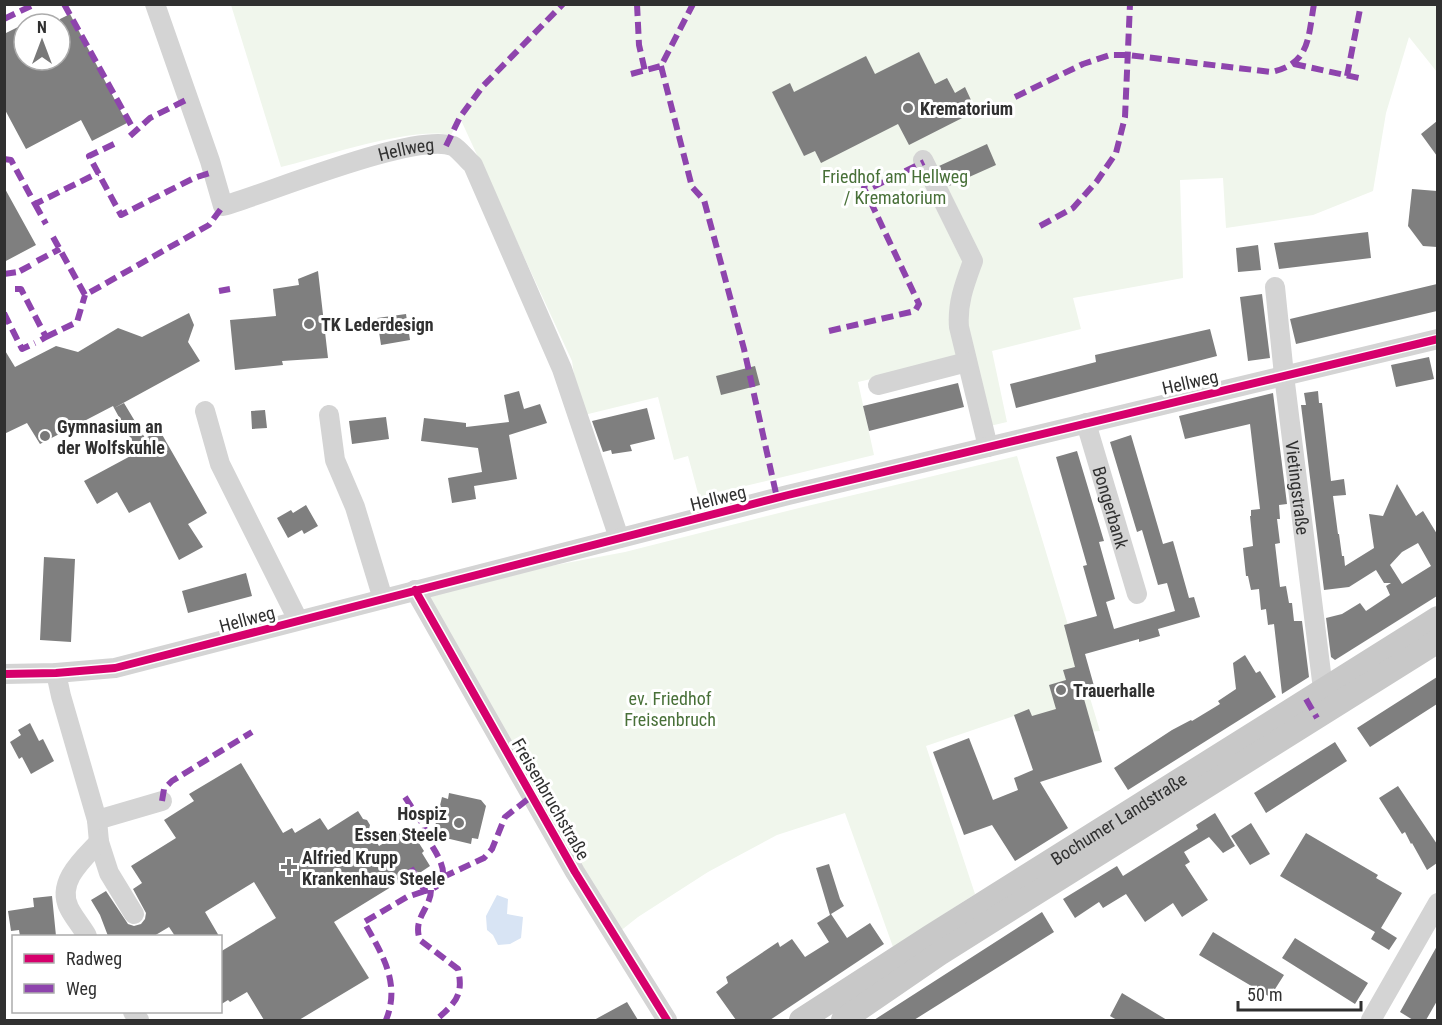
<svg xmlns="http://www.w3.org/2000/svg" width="1442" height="1025" font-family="'Roboto Condensed',sans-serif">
<rect width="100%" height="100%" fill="#fff"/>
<path fill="#f0f6ec" d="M231,5H1437V72L1409,37L1386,113L1373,191L1313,215L1226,228L1223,178L1180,180L1183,278L1073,298L1081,329L992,351L1007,422L977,429L960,358L858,382L874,455L699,497L688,456L674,460L658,397L580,416L572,361L460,118L451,135C413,126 321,157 281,167Z
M1017,456L1100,731L1023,737L1014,716L926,746L975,894L893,947L845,813L777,835L708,872L638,917L614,936L417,591L625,552L799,508Z"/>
<path fill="#d8e4f4" d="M497,895L508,899L507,914L523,917L521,938L510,944L498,945L493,935L487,930L486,916Z"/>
<path fill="#7f7f7f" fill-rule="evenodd" d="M70,14L127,123L92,141L81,120L26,149L4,108V34L24,24V60H60V19Z
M919,52L935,84L947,78L955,93L965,87L976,111L909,145L898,124L821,163L815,151L804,156L772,92L790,83L794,92L866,56L875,74Z
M1437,121V156L1421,134Z
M987,144L996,165L949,186L939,166Z
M4,187L36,245L4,262Z
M1412,189L1437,191V247L1423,246L1408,226Z
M1368,232L1371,258L1279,269L1274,243Z
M1258,245L1261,270L1238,272L1236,248Z
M318,271L328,358L282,361L283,365L235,370L230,320L276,316L273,289L299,285L298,279Z
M1437,284V311L1296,344L1290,319Z
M1262,294L1270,358L1248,361L1240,297Z
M189,313L194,325L188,342L200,361L114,408L113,406L40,444L27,423L4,434V349L15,367L56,346L78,352L118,328L142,337Z
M406,314L410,340L381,345L377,318Z
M1210,329L1217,356L1016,408L1010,384L1096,362L1095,355Z
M1429,357L1434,379L1396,387L1391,365Z
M755,366L760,385L721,395L716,376Z
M958,383L964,407L869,431L863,406Z
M519,391L524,409L540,404L547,423L509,435L517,479L474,486L476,499L452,503L448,478L482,472L478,448L421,441L424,418L466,423V427L509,422L504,395Z
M1318,391L1319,403H1322L1331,481L1344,479L1346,495L1333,496L1338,534H1339L1342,556H1344L1345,566L1374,548L1369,514L1383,516L1397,484L1416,516L1423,511L1437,534V596L1335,660L1331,657L1326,618L1342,614L1360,603L1366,611L1390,595L1386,586L1391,583H1384L1376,570L1349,587L1324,590L1301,405H1306L1304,393ZM1418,543L1431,566L1402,584L1390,565L1402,552Z
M1273,393L1287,504L1279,505L1280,519H1277L1280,543L1275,544L1280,587L1286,586L1289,603H1292L1294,621H1302L1309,677L1282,694L1274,624L1268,625L1266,609L1261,610L1259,589L1251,590L1248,576H1246L1243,548L1253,546L1250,516H1251V510L1260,509L1250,424L1185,439L1179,416Z
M124,403L145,438L160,431L207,513L188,524L203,547L179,560L150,502L129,513L117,492L97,504L84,481L138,452L114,408Z
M647,408L655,439L630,445L632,451L612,454L611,450L603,452L592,421Z
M265,410L267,428L252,429L251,411Z
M386,417L389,439L352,444L349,421Z
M1131,435L1163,544L1173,541L1189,598L1194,597L1200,617L1158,629L1160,636L1139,642V639L1085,654L1096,693L1084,699L1102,762L1040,782L1068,828L1015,861L992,825L964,835L933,752L969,738L993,800L1018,790L1014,778L1033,770L1014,715L1029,709L1032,716L1056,709L1049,685L1066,680L1063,670L1075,667L1064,625L1097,616L1083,566L1087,565L1056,457L1077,451L1104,541L1099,542L1115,599L1106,602L1114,629L1175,611L1167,583L1158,585L1142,530L1137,532L1110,442Z
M306,505L318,526L304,534L302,530L288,538L277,518L291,510L293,513Z
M44,557L75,559L71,642L40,640Z
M246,573L252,596L188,613L182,591Z
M1245,655L1256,673L1260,671L1276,697L1128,790L1114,768L1172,730L1191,720L1192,721L1220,704L1218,701L1236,689L1233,663Z
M1437,677V704L1370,747L1357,728Z
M30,723L39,741L43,739L54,761L31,774L22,757L19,759L10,742L21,735L18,730Z
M1335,742L1347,761L1266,813L1254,793Z
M241,763L283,833L292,828L295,833L320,818L328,830L358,811L363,819L367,820L370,825L369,829L379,846L407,829L415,842L417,840L424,851L422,853L430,866L418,874L417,871L334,922L369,978L299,1020H264L247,992L230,1002L228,1000L220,1005V952L276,918L254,882L205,912L219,936H175L169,927L154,936H108L100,915L91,900L106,891L128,924L134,926L141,924L145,919L146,913L133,889L142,883L131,866L176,838L164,820L194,801L189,794Z
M1398,786L1437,844V863L1427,870L1412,843L1411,844L1405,832L1402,834L1379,798Z
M449,793L481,800L486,806L478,839L472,838L471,844L433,835L442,797L448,799Z
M1215,813L1235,846L1223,853L1209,837L1184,852L1190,862L1185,865L1208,900L1182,917L1173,903L1145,922L1126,894L1103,908L1099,902L1075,918L1063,899L1117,866L1123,876L1198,829L1196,825Z
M1251,823L1270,854L1250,865L1231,836Z
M1306,833L1378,875L1376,878L1402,893L1381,928L1397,938L1389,950L1371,939L1375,932L1280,876Z
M829,864L840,899L844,906L831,914L847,938L870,923L884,944L770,1020H736L716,992L728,983L726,977L778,942L780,947L792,939L805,957L829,942L817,923L830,915L816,868Z
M52,896L56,936H20L19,930L11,931L8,911L34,907L33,898Z
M1042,912L1054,932L914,1020H874Z
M1213,932L1284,975L1270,997L1199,955Z
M1295,938L1368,983L1355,1004L1282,958Z
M1437,946V1001L1426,1020H1413L1400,1012Z
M1122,993L1167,1020H1117L1110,1016Z
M627,1002L638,1020H594Z"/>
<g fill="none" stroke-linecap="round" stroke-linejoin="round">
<g stroke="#d4d4d4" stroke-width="20">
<path id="s1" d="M155,4L210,161L223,206C269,193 414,132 453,146C459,149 467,160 473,165L562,369L619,538"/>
<path d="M923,160L973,261C965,283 957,303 959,327L988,447"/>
<path id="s2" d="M1275,287L1284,375L1323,689"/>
<path d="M878,385L967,362"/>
<path d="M205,411L220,464L298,620"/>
<path d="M329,415L335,460L355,507L383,599"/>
<path id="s3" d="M1086,423L1137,594"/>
<path d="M415,590L575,872L667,1020"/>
<path d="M56,673L61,696L97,820L99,842L109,873L134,914"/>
<path d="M4,674L56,673L115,668L788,495L1438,339"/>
<path d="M97,820L162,801"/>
<path d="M87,936C82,927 74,918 69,908C56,882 83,859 99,842"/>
<path d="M133,1012L139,1020"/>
<path d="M1371,1020L1438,903"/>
</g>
<g stroke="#c8c8c8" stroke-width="24">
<path id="s4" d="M801,1020L931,936L1438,618"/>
<path d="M843,1020L939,954L1438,641"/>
</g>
<path stroke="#8e44ad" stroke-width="6" stroke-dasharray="12 6" stroke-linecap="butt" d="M64,4L135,132
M637,4L639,45L645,71
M4,19L35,4
M1294,64L1359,78
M661,66L692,187L704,200L744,349L777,498
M631,74L661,66L693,4
M1347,76L1361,4
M1015,97L1083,64L1110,55H1128L1271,72C1310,64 1308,38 1314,4
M130,136L150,118L188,99
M114,144L89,156L121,215L194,178L213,172
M446,146L460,117L483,86L563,4
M4,159L11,160L35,204L98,173
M35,204L46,224
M1040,226L1073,208L1097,181L1116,153L1125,117L1130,4
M53,237L85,295L209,225L223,206
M37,261L60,249
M20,271L33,264
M4,274L18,272
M15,289H21L46,337L41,340
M219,291L230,289
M4,313L22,349L35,343
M829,331L915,311L919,304L864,188L869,189L924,162
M46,337L77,322L85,295
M1306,699L1317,718
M405,797L424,826L426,836
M162,801L164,789L172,781L252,732
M411,868L425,891C457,884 439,857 429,841
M443,877L484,858L492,849L505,817L532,796
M431,890C431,908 412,918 420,940L458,969C464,996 455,1003 436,1020
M388,1020H386C401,983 382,954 364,922L407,897L425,891"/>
<g stroke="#fff" stroke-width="11">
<path id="cycleway" d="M415,590L575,872L667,1020
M4,674L56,673L115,668L788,495L1438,339"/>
</g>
<use href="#cycleway" stroke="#d6006c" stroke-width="8"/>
</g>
<g fill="#787878" stroke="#fff" stroke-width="2">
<circle cx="908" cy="108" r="6"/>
<circle cx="309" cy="324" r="6"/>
<circle cx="45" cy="436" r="6"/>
<circle cx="1061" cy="690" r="6"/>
<circle cx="459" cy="823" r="6"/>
<path d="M286 858h6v6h6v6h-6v6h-6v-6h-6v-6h6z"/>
</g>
<g text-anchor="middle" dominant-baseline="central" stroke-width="6" stroke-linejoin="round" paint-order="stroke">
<g font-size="18" font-weight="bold" fill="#303030" stroke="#fff" text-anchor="start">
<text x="920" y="108">Krematorium</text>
<text x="321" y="324">TK Lederdesign</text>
<text x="57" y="426">Gymnasium an<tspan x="57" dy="21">der Wolfskuhle</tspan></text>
<text x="1073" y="690">Trauerhalle</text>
<text x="447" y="813" text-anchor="end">Hospiz<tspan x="447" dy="21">Essen Steele</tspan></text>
<text x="302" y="857">Alfried Krupp<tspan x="302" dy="21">Krankenhaus Steele</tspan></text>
</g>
<g font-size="18" fill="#303030" stroke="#fff">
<text stroke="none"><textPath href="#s1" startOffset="405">Hellweg</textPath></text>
<text transform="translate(1190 382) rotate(-13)">Hellweg</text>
<text stroke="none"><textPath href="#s2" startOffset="202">Vietingstraße</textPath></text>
<text transform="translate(718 498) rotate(-14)">Hellweg</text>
<text stroke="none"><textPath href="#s3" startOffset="88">Bongerbank</textPath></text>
<text transform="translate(247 619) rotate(-15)">Hellweg</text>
<text transform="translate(551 799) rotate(60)">Freisenbruchstraße</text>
<text stroke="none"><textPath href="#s4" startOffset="376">Bochumer Landstraße</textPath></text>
</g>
<g font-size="18" fill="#487038" stroke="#fff">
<text x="895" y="176">Friedhof am Hellweg<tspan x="895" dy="21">/ Krematorium</tspan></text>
<text x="670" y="698">ev. Friedhof<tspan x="670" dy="21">Freisenbruch</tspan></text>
</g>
</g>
<rect width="1442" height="1025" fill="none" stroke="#303030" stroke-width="12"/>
<rect x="12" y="935" width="210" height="78" fill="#ffffff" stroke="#acacac" stroke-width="1.5"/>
<rect x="24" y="954" width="30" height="9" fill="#d6006c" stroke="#acacac" stroke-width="1.5"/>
<text x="66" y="965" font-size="18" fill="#303030">Radweg</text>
<rect x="24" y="984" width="30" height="9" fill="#8e44ad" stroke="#acacac" stroke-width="1.5"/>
<text x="66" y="995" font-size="18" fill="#303030">Weg</text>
<g transform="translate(42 42)"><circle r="28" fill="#ffffff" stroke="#acacac" stroke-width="1.5"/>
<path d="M0-4.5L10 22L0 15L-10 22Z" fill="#787878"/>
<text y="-9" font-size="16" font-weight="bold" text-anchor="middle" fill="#303030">N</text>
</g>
<path d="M1238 1001v9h123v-9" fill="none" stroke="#303030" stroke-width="3"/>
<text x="1247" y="1001" font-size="18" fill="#303030" stroke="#ffffff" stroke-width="4.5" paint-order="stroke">50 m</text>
</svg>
